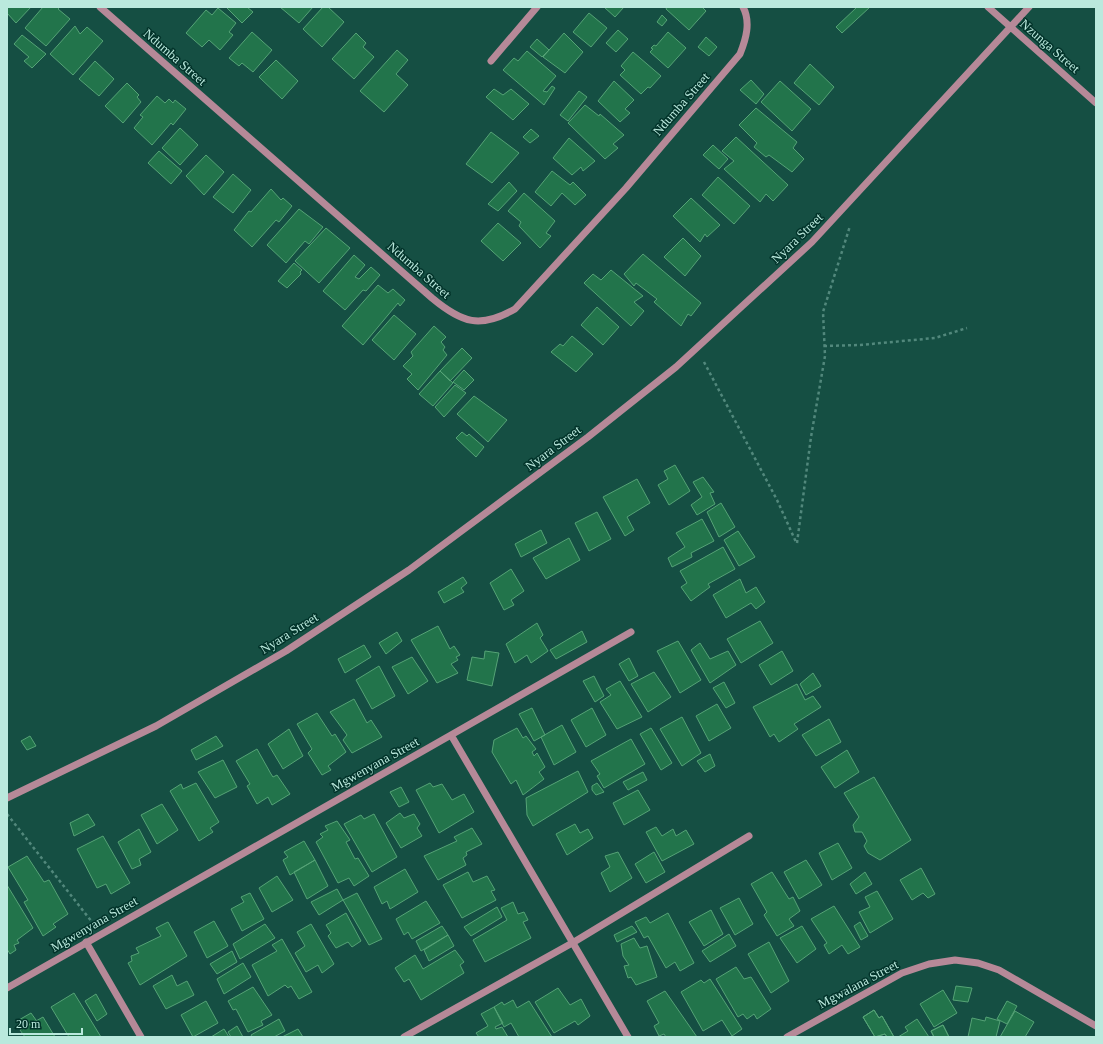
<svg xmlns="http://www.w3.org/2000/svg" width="1103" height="1044" font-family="Georgia,serif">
<rect width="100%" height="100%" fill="#154f43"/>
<path fill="#22744b" stroke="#55a376" d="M7,7H31L16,23L7,13Z
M43,7H60L58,9L70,19L46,46L25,28Z
M226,7H247L253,12L242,23Z
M280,7H313L299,23Z
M323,7H328L344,22L322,47L303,29Z
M604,7H624L615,17Z
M667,7H702L706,11L689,30L666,9Z
M857,7H870L842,33L836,27Z
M218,8L236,23L229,32L233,35L220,50L209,40L202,47L186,33L206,10L212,15Z
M589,13L607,28L591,47L573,32Z
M662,15L667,20L662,26L657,22Z
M75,26L80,34L87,27L103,41L73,75L50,54Z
M618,30L628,39L616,52L606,43Z
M252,32L272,50L253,72L242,63L239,66L229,58Z
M668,32L686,48L668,68L650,52L653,49L651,48L654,45L656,46Z
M356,33L366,43L363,47L374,57L354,79L332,59Z
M564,33L583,52L565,73L543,57Z
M22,35L46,54L32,68L24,61L29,57L14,44Z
M706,37L717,47L709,56L698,47Z
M537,39L549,50L542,57L530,47Z
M397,50L408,60L396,74L408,85L384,112L360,91Z
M527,51L556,76L543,91L547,92L552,86L555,88L544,105L503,70L514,58L518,61Z
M633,52L661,76L650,88L648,87L641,94L620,75L625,70L621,66Z
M276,60L298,81L282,99L259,77Z
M95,61L114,79L99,96L79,79Z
M810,64L834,87L819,105L794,83Z
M751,80L764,94L756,104L740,90Z
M614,81L634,100L625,109L630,113L620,122L598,101Z
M780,81L811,109L792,131L761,102Z
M127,83L139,95L137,97L141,102L123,123L105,106Z
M494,89L503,95L511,89L529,104L513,120L486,97Z
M579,91L587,97L568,121L560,115Z
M157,96L165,103L169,99L173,103L175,100L186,109L173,125L171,123L152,145L134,128L143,117L140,115Z
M585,105L599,116L600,114L624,135L613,144L618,148L605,159L568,123Z
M756,108L797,142L793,148L804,159L792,172L769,155L766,157L754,147L757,143L739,125Z
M180,128L198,145L180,165L162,148Z
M531,129L539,136L530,143L523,137Z
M491,132L519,153L492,183L466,164Z
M736,137L788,185L773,201L766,194L760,202L724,169L734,161L722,151Z
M569,138L595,161L583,171L581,167L572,175L553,158Z
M713,145L728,159L719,169L703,155Z
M159,151L182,171L171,184L148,163Z
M206,155L224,172L204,195L186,176Z
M552,171L570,185L573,182L586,195L575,205L562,193L551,206L535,192Z
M233,174L251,190L233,213L213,197Z
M718,177L750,206L734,224L702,195Z
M509,182L517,191L498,211L488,204Z
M271,189L281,200L283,198L292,206L279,222L276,220L252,247L234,230L249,211L251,212Z
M524,193L555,221L546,233L551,236L540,248L519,226L521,222L508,211Z
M691,198L720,225L707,237L705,234L700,242L673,216Z
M299,209L323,227L309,244L305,241L286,263L267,245Z
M498,223L521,243L503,261L481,241Z
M326,228L350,248L319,283L295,261Z
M683,238L701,256L685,276L664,257Z
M643,254L701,303L691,316L688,314L681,326L654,302L657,299L636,283L634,286L624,274Z
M354,255L365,265L355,277L359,279L371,267L380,275L366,291L363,290L345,310L323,291Z
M294,263L302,270L300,272L301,274L287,288L278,281Z
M611,270L643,296L634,302L644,311L631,326L584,283L593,274L601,280Z
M378,285L388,293L393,289L405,300L400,306L398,303L363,345L342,326Z
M597,307L619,327L603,345L581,325Z
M394,315L416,334L394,360L372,340Z
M434,326L446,337L441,342L445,347L443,350L447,355L418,390L407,379L412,374L403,366L413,356L411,352Z
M572,336L593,354L576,372L551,352L560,344L563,346Z
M462,348L472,358L450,381L440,371Z
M464,370L474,380L464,390L453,382Z
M440,371L453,383L433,406L419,394Z
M455,385L466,393L444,417L435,407Z
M474,396L507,420L488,442L457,414Z
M462,432L467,436L469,434L484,447L476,457L456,438Z
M675,465L690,491L669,505L658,485L668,479L664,471Z
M703,477L714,492L710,493L715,504L697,515L691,505L702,497L693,482Z
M637,479L650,503L627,517L634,530L625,536L603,497Z
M721,503L735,527L719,537L707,512Z
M597,512L611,539L589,551L575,523Z
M702,519L714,541L691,553L692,557L672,567L668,558L685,547L676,533Z
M541,530L547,543L521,557L515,544Z
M738,531L755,557L739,566L724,540Z
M569,538L580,560L546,579L533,558Z
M723,547L735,569L708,584L710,587L691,601L681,587L687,583L680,571Z
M511,569L524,591L511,600L514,605L504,610L490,583Z
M463,577L467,583L461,588L464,592L444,603L438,592Z
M740,579L746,593L756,587L765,602L756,609L751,603L726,618L713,595Z
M760,621L773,643L741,663L727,639Z
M537,623L543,635L540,638L548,651L531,663L527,655L515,663L506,644Z
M438,626L450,649L454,646L460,655L456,657L458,660L451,664L458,673L437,683L411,640Z
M582,631L587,642L556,659L550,650Z
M397,632L402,641L386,654L379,643Z
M678,641L701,680L680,693L657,651Z
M700,643L710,659L728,651L736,665L710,683L691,650Z
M364,645L371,657L345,673L338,659Z
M485,651L499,653L492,686L467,680L472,657L484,659Z
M782,651L793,671L771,685L759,665Z
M412,657L428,681L408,694L392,667Z
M629,658L638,676L629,681L619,664Z
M379,666L395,696L372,709L356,680Z
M654,672L671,697L648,712L631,684Z
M813,673L821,686L806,695L800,684Z
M594,676L604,696L595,702L583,681Z
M620,681L642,717L617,729L600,702L611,695L606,689Z
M724,682L735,703L726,708L713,688Z
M797,684L805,700L813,696L821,707L794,724L798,729L779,742L774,734L770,737L753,707Z
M354,699L367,723L371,720L382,737L352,753L343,740L347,735L330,712Z
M717,704L731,728L709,741L696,716Z
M532,708L545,735L534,741L519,714Z
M592,708L606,735L586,747L571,720Z
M317,713L332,736L335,734L346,752L328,766L331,770L322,775L308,753L312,749L297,724Z
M682,717L701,753L682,766L660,729Z
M829,719L841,742L816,756L802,735Z
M562,725L576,752L554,765L541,737Z
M517,728L523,738L526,736L536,749L532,752L534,756L537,753L545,767L539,772L544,779L523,795L516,780L511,784L492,752L494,740Z
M651,728L672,763L661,770L640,734Z
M289,729L303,756L283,769L268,744Z
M30,736L36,746L27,750L21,741Z
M216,736L223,746L196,760L191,750Z
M631,739L645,764L604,788L597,776L600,774L591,761Z
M257,749L271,774L273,777L277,775L290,794L272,805L268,797L257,804L247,786L250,784L236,761Z
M847,750L859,772L835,788L821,767Z
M710,754L715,766L705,772L697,761Z
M223,760L237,787L215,798L198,772Z
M578,771L588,792L533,826L527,815L526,798Z
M643,772L647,780L628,790L623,782Z
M874,777L911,840L880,860L868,853L864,846L867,841L862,832H855L853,825L859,817L844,793Z
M196,783L219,822L210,828L213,832L199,841L170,791L181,784L183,789Z
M430,783L433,787L442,784L452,800L464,794L474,812L439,833L416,790Z
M597,783L604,792L596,795L592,790V786Z
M401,787L409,802L399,807L390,792Z
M638,790L650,810L624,825L613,803Z
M162,804L178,830L157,844L141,815Z
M400,813L404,818L414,814L420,824L417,828L422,836L401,848L386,823Z
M88,814L95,825L74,836L70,823Z
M374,814L397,857L372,872L344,824L361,815L364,819Z
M337,821L350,840L346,842L355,859L358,858L369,876L354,886L349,878L338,883L316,842L323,837L320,834L328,830L325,826Z
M575,824L580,833L588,829L593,838L567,855L556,834Z
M656,827L662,836L673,829L676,836L686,830L694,844L662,861L646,832Z
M472,828L482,844L466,852L467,855L463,858L466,865L438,880L424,856L457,841L454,837Z
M139,829L151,852L139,859L141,865L132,869L118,842Z
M103,836L130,883L111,894L106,884L97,888L77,849Z
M304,841L315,860L290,875L283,860L288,857L284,852Z
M838,843L852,868L832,880L819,853Z
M618,852L632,878L610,892L601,873L610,867L605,856Z
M654,852L665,872L646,883L635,864Z
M27,856L44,882L49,880L68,914L53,924L56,927L43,936L24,902L28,900L8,867Z
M315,860L328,886L307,899L294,872Z
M806,860L822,885L799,899L784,872Z
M921,868L935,894L928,898L923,893L912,900L900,880Z
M405,869L418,892L390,909L387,901L382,904L374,887Z
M468,872L473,882L487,876L495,890L491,891L496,900L462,918L443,885Z
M772,872L789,899L793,897L800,911L789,919L794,926L777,936L764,915L767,912L751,884Z
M865,872L872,884L856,894L850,884Z
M277,876L293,900L272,912L259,888Z
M7,885L33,928L17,940L19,943L14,945L16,950L10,954L7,949Z
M337,889L343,900L319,915L311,902Z
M877,891L893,919L870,933L859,912L870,907L865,897Z
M250,893L264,919L242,931L231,909L244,902L241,897Z
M357,893L382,939L369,945L343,900Z
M739,898L753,924L735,935L720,908Z
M426,901L440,923L412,939L408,932L404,935L396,919Z
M513,902L518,914L524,912L528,920L523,922L531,938L485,962L473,940L507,920L501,908Z
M834,906L860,947L848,954L842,945L829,954L824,945L827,943L811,919Z
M497,907L502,917L471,936L464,927Z
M711,910L723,934L704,946L689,922Z
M346,913L361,941L352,947L348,942L336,948L328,936L331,933L326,925Z
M668,913L694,963L680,971L675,962L666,968L648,936L644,938L635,922L646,917L650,923Z
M214,921L228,946L207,958L194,932Z
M168,922L187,956L140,985L128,963L132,961L131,956L139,953L136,948L161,936L156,928Z
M860,922L868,936L861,940L854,926Z
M265,924L275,938L240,959L233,944Z
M311,924L334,964L322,973L318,965L306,972L295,953L305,946L297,932Z
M442,926L448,935L421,951L416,941Z
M632,926L637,932L617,942L614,935Z
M802,926L816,949L797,963L780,938Z
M729,934L736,946L710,962L702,951Z
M448,935L454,946L429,961L424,950Z
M634,938L640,948L647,946L657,977L636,985L631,977L628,978L624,966L629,965L623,956L621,944Z
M282,939L312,992L299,999L291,986L288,988L285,985L268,996L252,965L277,951L272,945Z
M769,942L789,981L771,993L748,954Z
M455,950L464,962L460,965L464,973L421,1000L409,979L404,982L395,968L415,955L423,969Z
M232,951L237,962L217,974L210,964Z
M243,963L251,977L224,994L217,979Z
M736,967L744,979L751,977L771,1009L757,1019L754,1014L747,1019L743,1014L738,1017L716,979Z
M172,975L177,986L187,981L194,995L166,1009L153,986Z
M710,979L742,1029L732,1036L722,1020L703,1031L681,992L701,980L704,983Z
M956,986L972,988L968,1002L953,1000Z
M253,987L272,1015L261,1021L263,1025L248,1032L236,1009L233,1010L228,1001Z
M558,988L570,1005L581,999L590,1016L578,1025L575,1021L554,1033L535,1002Z
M943,990L957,1013L934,1027L920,1004Z
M665,991L697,1037H666L664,1034L659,1036L654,1026L659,1023L647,1001Z
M74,993L101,1037H69L51,1007Z
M96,994L107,1014L97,1021L85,1001Z
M513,1000L517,1008L529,1001L552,1037H519L511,1023L504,1027L494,1007L502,1002L504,1005Z
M206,1001L218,1023L193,1037L181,1015Z
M1007,1001L1017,1006L1007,1024L997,1019Z
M494,1007L503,1023L495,1027L496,1029L502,1027L508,1037H479L476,1033L488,1026L481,1014Z
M874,1010L879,1018L882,1016L894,1037H887L885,1034L875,1037L863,1017Z
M874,1010L879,1018L882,1016L894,1037H887L885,1034L875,1037L863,1017Z
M1015,1011L1034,1022L1025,1037H1000Z
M31,1013L36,1020L21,1029L17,1021Z
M43,1017L55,1037H25L20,1030Z
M986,1017L1000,1021L996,1037H968L972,1018L985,1021Z
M279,1019L285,1031L274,1037H252L251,1035Z
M917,1019L929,1037H898L908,1031L905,1027Z
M943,1025L949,1037H934L931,1031Z
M943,1025L949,1037H934L931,1031Z
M237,1026L243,1037H231L228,1032Z
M224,1029L229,1037H211Z
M298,1029L303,1037H282Z"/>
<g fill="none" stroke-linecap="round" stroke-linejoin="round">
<path stroke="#52887c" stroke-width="2.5" stroke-dasharray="3 3" stroke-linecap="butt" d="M824,346L860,345L935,338L967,328
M704,362L777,500L796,542
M797,543L811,437L825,356L823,312L850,226
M7,814L92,922"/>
<path stroke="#b68998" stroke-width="7" d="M100,7L432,298C462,323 480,329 515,309L626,188L740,54C746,39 751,22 743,7
M988,7L1096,103
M491,61L537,7
M451,735L631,632
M7,798L156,726L286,651L409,570L588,437L676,367L812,242L1029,7
M86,942L141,1037
M7,988L451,735L628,1037
M404,1037L574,942L749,836
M787,1037L902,973L929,964L955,960L978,963L999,970L1096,1026"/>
</g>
<g text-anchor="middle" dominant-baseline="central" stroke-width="3" stroke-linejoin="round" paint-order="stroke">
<g font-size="13" fill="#bae9dd" stroke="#02332a">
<text transform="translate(1050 46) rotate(41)">Nzunga Street</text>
<text transform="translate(175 57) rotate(41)">Ndumba Street</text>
<text transform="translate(681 104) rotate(-49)">Ndumba Street</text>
<text transform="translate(797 238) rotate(-44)">Nyara Street</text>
<text transform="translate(419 270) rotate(41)">Ndumba Street</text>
<text transform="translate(553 448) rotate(-37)">Nyara Street</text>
<text transform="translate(289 633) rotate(-32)">Nyara Street</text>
<text transform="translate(375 764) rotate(-29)">Mgwenyana Street</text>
<text transform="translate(94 924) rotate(-30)">Mgwenyana Street</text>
<text transform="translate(858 984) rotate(-28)">Mgwalana Street</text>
</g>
</g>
<rect width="1103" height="1044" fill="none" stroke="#bae9dd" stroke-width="16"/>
<path d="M10 1028v6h72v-6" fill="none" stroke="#bae9dd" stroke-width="2"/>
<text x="16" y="1028" font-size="12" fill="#bae9dd" stroke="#02332a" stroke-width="3" paint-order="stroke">20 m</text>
</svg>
